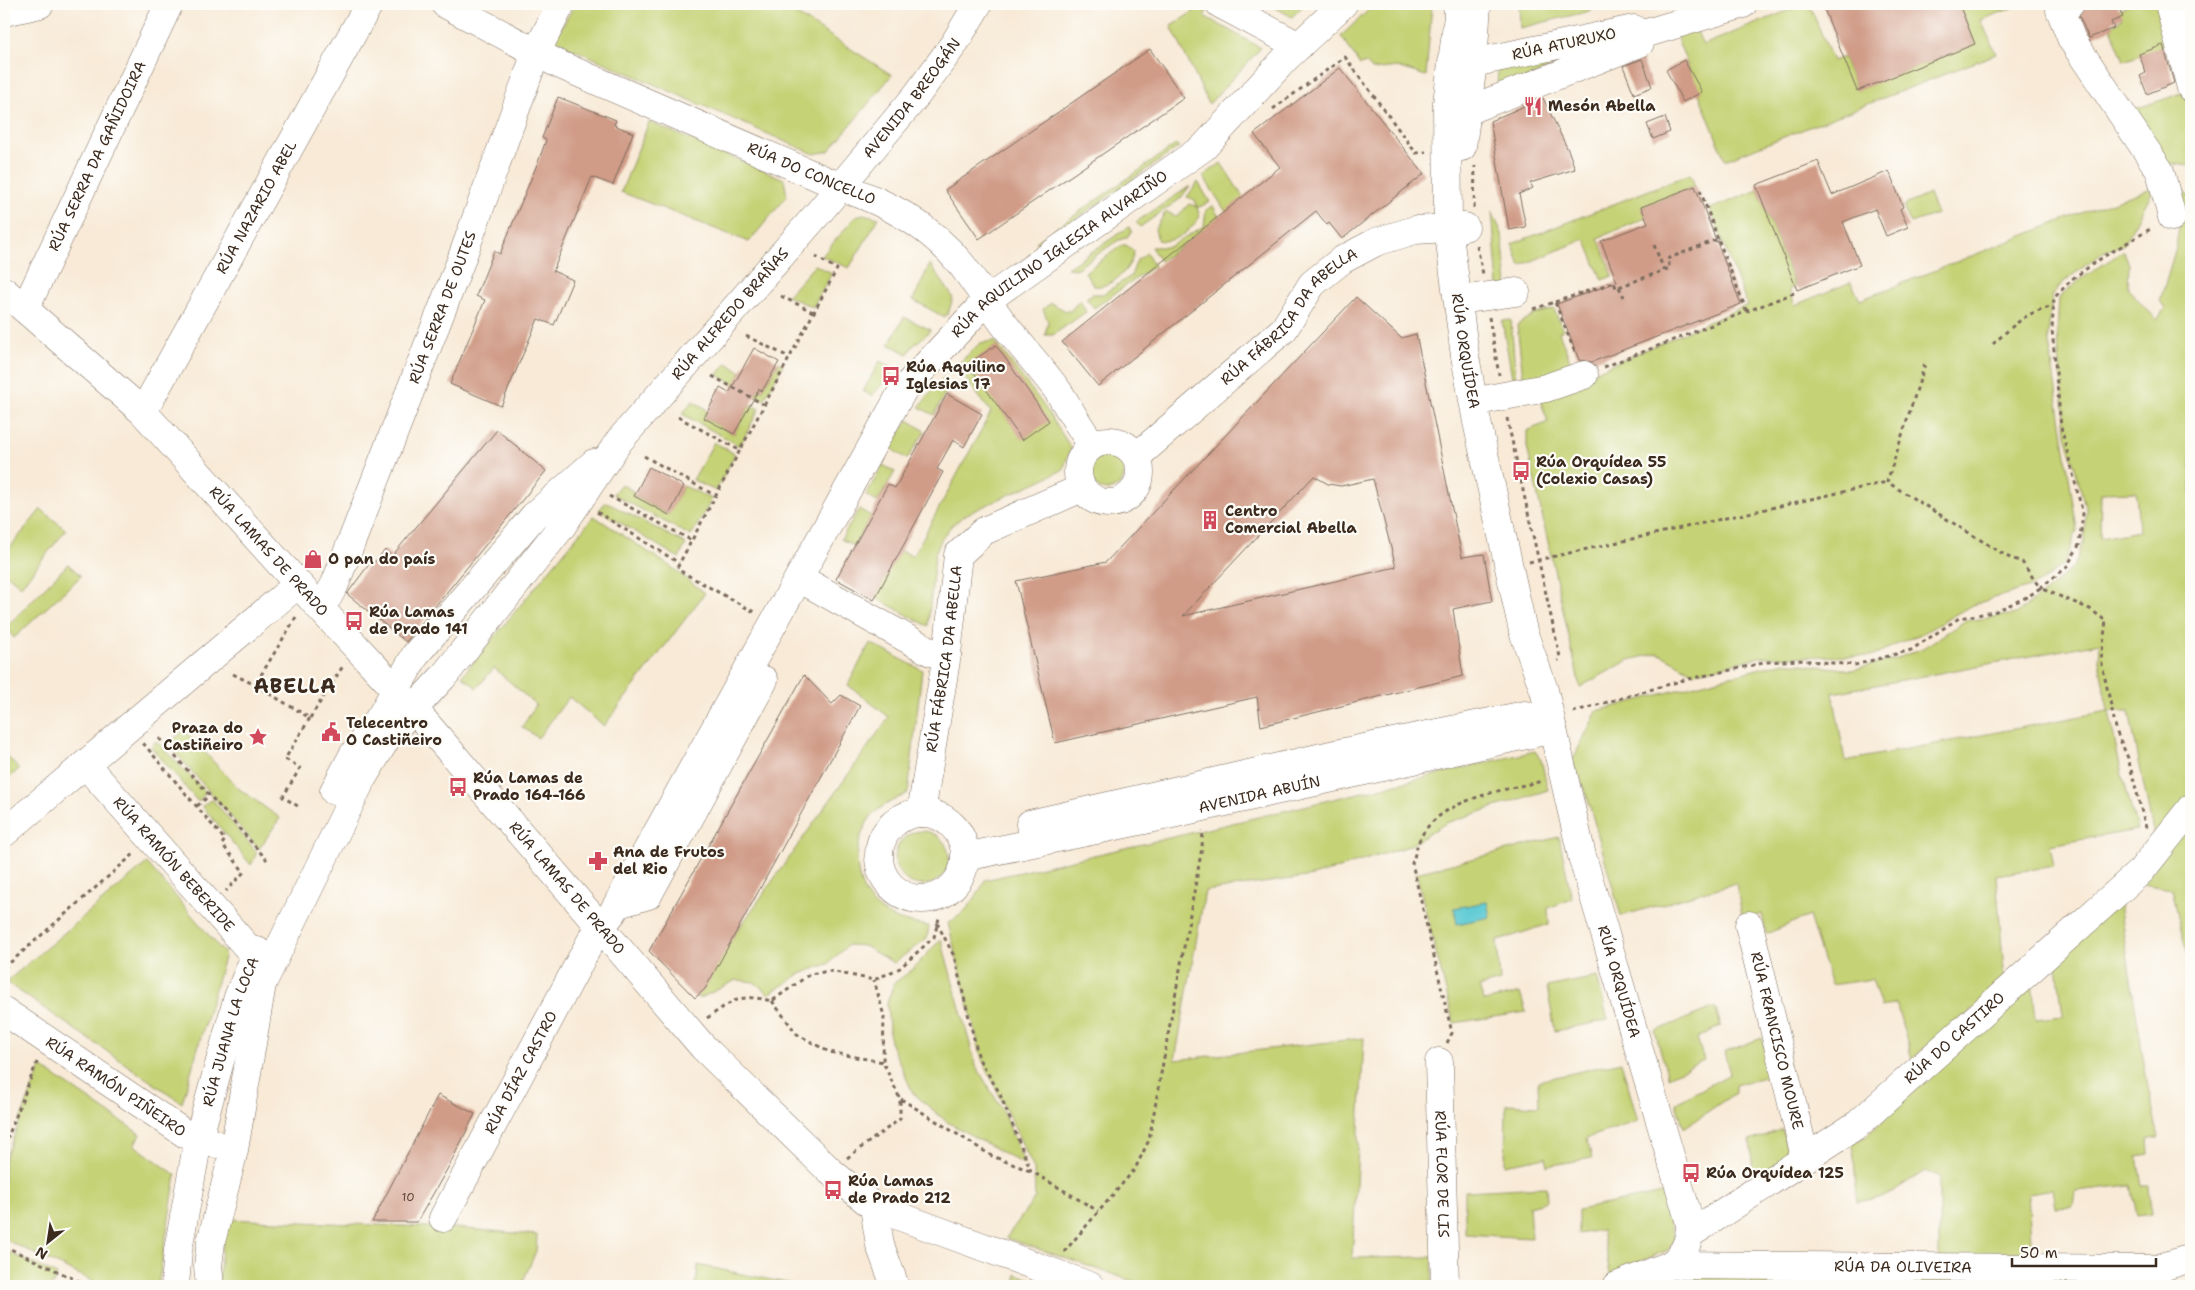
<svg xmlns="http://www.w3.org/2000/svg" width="2195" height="1290" font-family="'Shantell Sans',sans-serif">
<rect width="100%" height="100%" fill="#fdfcf7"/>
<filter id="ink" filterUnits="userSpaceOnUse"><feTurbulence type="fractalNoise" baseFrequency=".02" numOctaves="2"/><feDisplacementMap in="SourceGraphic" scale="10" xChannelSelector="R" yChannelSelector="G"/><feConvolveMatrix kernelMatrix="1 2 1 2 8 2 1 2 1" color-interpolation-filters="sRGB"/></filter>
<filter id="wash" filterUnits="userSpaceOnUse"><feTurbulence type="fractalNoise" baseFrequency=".0096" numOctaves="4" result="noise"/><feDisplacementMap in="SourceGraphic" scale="20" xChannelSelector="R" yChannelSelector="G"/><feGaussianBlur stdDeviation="1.12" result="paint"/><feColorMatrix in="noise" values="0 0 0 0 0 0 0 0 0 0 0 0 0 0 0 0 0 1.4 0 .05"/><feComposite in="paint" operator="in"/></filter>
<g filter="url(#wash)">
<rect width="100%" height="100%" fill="#f8ead7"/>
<path fill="#c5d274" stroke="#807e49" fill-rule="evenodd" d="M575,4H780L892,75L829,151L814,154L559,43L555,39Z
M1205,4L1211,5L1204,16L1261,48L1209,104L1171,26Z
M1269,4H1305L1292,17Z
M1375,4H1432L1426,76L1397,67L1372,70L1366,63L1360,65L1341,36Z
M1519,4H1588L1590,11L1520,28Z
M1804,4H1809L1833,61L1843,57L1857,90L1975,44L1959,4H2022L1981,20L1996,54L1725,160L1675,33L1694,24L1703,45Z
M2132,4H2162L2173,43L2124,61L2110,26L2122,19L2117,10Z
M1604,43L1497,92L1498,67Z
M2185,92L2191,117V166L2164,163L2129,111Z
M649,122L784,179L787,196L749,242L621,192Z
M1177,144L1179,147L1040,244L1036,242Z
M1221,163L1247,203L1228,215L1203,176Z
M1690,174L1695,186L1642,207L1646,218L1598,238L1613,276L1602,280L1585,239L1520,266L1512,244Z
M2176,179L2191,199V802L2156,847L2129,711H2109L2119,762L2137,830L2050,845L2054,866L1996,875L2005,983L1912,1059L1896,1003L1881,1007L1872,979L1831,985L1809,916L1766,934L1762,914L1743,921L1736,883L1621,916L1586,793L1572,761L1597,711L1784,662L1852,670L1895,659L1923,648L1965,621L2016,614L2056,583L2075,565L2084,540L2086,510L2066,434L2057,332L2059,298L2080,280L2123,251L2129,264L2128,289L2157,320L2165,308L2160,301L2176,247L2181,211ZM2136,492L2139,531L2100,538L2101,493ZM2100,643L2099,661L2108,711L1845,761L1833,693Z
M1198,182L1210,202L1197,208L1200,216C1192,230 1175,244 1158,240L1155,229L1165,213L1167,212L1177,217L1189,204L1197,207L1195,200L1187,197Z
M1190,186L1180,199L1140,227L1136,222Z
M2155,187L2123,245L2105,251L2062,283L2052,296L2048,336L2077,530L2065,563L2047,578L2030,587L1972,605L1925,632L1871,656L1760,657L1694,673L1658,653L1629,660L1580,687L1527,447V431L1548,422L1540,399L1544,394L1747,305L1710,209L1758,190L1795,287L1789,289L1795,305L1851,282L1860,300L2073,216Z
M1929,194L1937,214L1911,223L1904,210L1905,205Z
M1213,206L1220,219L1160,261L1151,247H1169L1204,226L1206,210Z
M1492,211L1502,234L1507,285L1498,286Z
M863,214L879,218L849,268L822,256L856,216Z
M1129,227L1132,231L1127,237L1117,241L1076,269L1067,268Z
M1122,245H1126L1134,251C1132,268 1112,289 1094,286L1085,272Z
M1147,253L1154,266L1094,308L1086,298L1092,294H1103L1131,276L1137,260Z
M930,264L953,297L948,314L944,317L913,300Z
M815,265L832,273L813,307L787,296Z
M1080,300L1086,312L1053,335H1045L1048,322L1043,309L1051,303L1066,311H1070Z
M1554,309L1563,330L1559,332L1575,374L1524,386L1517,325L1535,314Z
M904,317L931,330L912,347L908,354L889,344Z
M1511,320L1516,382H1513L1502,321Z
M995,341L1044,406L1071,448L1063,470L967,514L952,525L942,538L935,554L928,626L872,596L897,549L913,556L991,412L956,366L980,343Z
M880,361L895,369L872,396L863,391Z
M779,362L783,365L764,400L717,375L727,363L741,372L738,378L762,391Z
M944,377L948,388L934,415L919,407Z
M693,401L705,408L707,412L704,418L734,434L750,405L759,409L740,446L682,414Z
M908,420L925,431L907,459L890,448Z
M714,442L735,454L716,491L693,480Z
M1090 473a17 17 0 1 1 34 0a17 17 0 1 1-34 0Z
M883,465L895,472L877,502L866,495Z
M621,484L633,491L634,496L668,515L684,486L712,499L691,536L613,494Z
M606,502L686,544L679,558L599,510Z
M41,509L66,530L21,586L4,572V555Z
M859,509L871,516L854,546L841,539Z
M594,516L674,569L705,593L604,726L569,697L538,738L522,727L536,705L494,668L477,688L462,676Z
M68,564L81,576L14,638L6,627Z
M870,643L922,670L908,793C895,800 879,806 870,818C851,845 852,892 882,911C896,921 912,923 929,926L927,938L894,963L864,946L848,945L828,964L800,974L769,994L754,982L736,980L699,999L693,993L889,717L848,685Z
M184,730L238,788L280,818L259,849L168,744Z
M156,741L206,792L198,802L151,747Z
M1535,751L1541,759L1548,790L1446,823L1409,846L1313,876L1205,891L1175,1060L1364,1038L1352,1258L1433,1257L1432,1286H1381L1382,1281H1351L1350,1286H1147L1006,1238L1035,1198L1034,1169L982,1059L948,923C967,913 976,898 985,880L1195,832Z
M4,753L19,769L4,782Z
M212,799L257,852L251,865L202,806Z
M2191,817V974L2172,889L2142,884Z
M895 858a27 27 0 1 1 54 0a27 27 0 1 1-54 0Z
M1559,837L1572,899L1548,908L1549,924L1497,941L1500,981L1479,987L1484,1001L1520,993L1526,1012L1454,1023L1416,873Z
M147,863L225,954L182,1103L6,982Z
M2119,904L2148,1088L2159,1138L2148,1139L2149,1154L2137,1156L2142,1186H2149L2151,1214L2137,1216L2131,1185L2075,1191L2073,1207L2056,1208L2053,1189L2028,1193L2032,1259H1939V1176L1925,1171L1884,1197L1857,1202L1853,1143L1865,1137L2032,981L2036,1019L2063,1016L2056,957Z
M941,939L976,1066L1003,1111L1025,1165L947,1122L913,1093L890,1042L887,1003L894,983L912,970Z
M1597,977L1608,1020L1555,1031L1547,987Z
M1715,1007L1721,1026L1697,1038L1704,1060L1668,1077L1655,1031Z
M1762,1038L1771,1075L1735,1085V1093L1684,1128L1676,1103L1730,1074L1724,1052Z
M1621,1062L1638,1121L1587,1138L1592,1158L1547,1166L1546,1157L1505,1165L1506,1104L1539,1106L1538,1081Z
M41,1067L140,1134L134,1145L176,1175L158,1286H103L4,1239V1161Z
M1782,1129L1789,1157L1754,1180L1750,1141Z
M1546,1187L1547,1201L1529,1206L1531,1238L1465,1234V1191Z
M1662,1193L1675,1240L1668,1250L1610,1274L1602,1230L1578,1234V1210Z
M225,1219L455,1228L537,1235L536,1251L521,1286H218Z
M4,1250L57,1275L52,1286H4Z
M698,1265L801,1286H694L697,1278Z
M1016,1274L1052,1286H1016Z
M1680,1276L2096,1278L2097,1286H1665L1664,1283Z"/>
<path fill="#5dcad4" stroke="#4c7a79" d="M1487,902L1490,917L1457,924L1454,908Z"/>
<g id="blocks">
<path fill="#d09b87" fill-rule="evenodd" d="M1822,4H1959L1975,44L1857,91Z
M2086,4H2117L2123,17L2111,22L2114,28L2089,38L2079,16Z
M2163,45L2174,83L2147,94L2140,76L2146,73L2139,54Z
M1150,49L1184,98L979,239L945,190Z
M1642,59L1652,87L1634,94L1623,66Z
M1684,60L1702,92L1683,102L1666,70Z
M1340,68L1424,174L1342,239L1329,223L1327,225L1316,211L1098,386L1062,342L1280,167L1254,134Z
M558,97L616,120L614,125L633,133L613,185L592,177L553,271L573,280L554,325L538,319L501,406L450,384L485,300L476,296L494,251L500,254L540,157L546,140L542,138Z
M1543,98L1569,152L1575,169L1530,183L1533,188L1519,194L1526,227L1509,230L1490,121Z
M1665,117L1670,132L1653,139L1647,124Z
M1818,161L1832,195L1889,171L1903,207L1900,209L1908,227L1886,236L1875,209L1843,222L1860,265L1797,290L1756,185Z
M1695,186L1741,304L1592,362L1579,360L1557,304L1617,282L1601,241L1648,223L1641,207Z
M1356,297L1401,338L1416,334L1462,557L1484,554L1492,601L1453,609L1463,676L1261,726L1257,697L1055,743L1016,581L1106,562ZM1314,476L1328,484L1341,486L1373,479L1396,567L1183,616Z
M996,345L1049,421L1022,440L968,364Z
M754,348L779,362L762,391L759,389L734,434L704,418L720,388L729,393Z
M947,394L982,414L964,447L953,440L937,469L943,472L874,600L836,579L888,484L895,488Z
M497,430L546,471L406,642L347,594L370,563L372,565L385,550L392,556Z
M649,467L684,486L669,515L634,496Z
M804,675L832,704L841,695L860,706L705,989L695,998L649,951Z
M438,1095L475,1114L449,1166L417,1222H372Z"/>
</g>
</g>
<g filter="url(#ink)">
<use href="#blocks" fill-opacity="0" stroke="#7d6d5f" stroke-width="1"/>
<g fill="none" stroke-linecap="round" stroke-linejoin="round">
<g stroke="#7d6d5f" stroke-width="29">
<g id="minor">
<path id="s1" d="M445,4L558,64L841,187C888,203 929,225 961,264C976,283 989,304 1003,323C1021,346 1041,368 1058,391C1070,409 1079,428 1093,445"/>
<path d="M1220,4L1299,46"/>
<path id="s2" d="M1457,4L1458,16L1447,103L1448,228L1465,356L1477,422L1523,631L1544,690L1582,856L1690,1223C1690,1241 1685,1254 1670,1265"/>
<path d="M2070,4L2060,10L2072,40L2160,171L2172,217"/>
<path d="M2169,4L2191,88"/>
<path d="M4,12L40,4"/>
<path d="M1637,36L1743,4"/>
<path d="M1466,111L1640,43L1634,29L1473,63"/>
<path d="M1462,147L1473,63L1477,4"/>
<path id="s3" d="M4,291L143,412L319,607L413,708L703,1047L830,1171L874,1207L1090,1286"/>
<path d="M1474,298L1516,292"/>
<path id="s4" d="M25,309L169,4"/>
<path d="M1488,399L1546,388L1584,375"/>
<path id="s5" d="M143,412L369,4"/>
<circle cx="1109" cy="472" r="31"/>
<path id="s6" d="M1136,457L1284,329L1312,284L1342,260L1376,242L1415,230L1465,227"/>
<path d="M799,578L931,652L947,654"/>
<path id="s7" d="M319,607L328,597L335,584L460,263L536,53L561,4"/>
<path id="s8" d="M93,773L255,956L270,963"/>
<path d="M334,791L353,755L382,714L416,654L534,516L594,463"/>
<path id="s9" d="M921,813L947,654L958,555L984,531L1082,488"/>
<circle cx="922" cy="856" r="43"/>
<path d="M1030,824L1340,753L1525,715"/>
<path d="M4,833L298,584"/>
<path id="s10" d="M965,857L1154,818L1553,729"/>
<path d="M618,904L648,895L764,680"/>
<path id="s11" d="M1749,925L1805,1157"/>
<path id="s12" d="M4,1011L187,1135L215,1144"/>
<path id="s13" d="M1439,1062L1445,1286"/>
<path d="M874,1207L880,1245L895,1286"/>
<path id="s14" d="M443,1218L592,939L613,912L903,390L987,300L1204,147L1286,58L1343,4"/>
<path id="s15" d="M1690,1234L1858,1124L2141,871L2191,808"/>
<path id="s16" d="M175,1286L178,1250L198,1140L238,997L257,951"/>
<path id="s17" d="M210,1286L208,1266L211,1242L234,1150L262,984L362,779L388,736L443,677L562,526L619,441L820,211L916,96L954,44L978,4"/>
<path id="s18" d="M1617,1286L1670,1265L2156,1269L2191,1258"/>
</g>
</g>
<path stroke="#7d6d5f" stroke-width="3" stroke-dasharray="4 4" stroke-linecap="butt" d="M1273,109L1345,57L1416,153L1426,152
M1700,190L1718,239
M1474,208L1475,166
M1654,245L1664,270
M1477,246L1483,274
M1619,287L1624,297
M781,296L813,312
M1555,302L1614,282L1616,288L1619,287L1670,268L1667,259L1718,239L1747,312
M1533,309L1555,302L1576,355
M1489,317L1499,375
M746,336L789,357
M1993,344C2011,328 2028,309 2054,307
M1604,367L1794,293
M712,376L763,404
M678,417L739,450
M1507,418L1560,657L1558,661
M644,456L716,496
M609,496L691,540
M597,512L679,563
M1529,562L1887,482
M754,612L682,572L678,566L837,269L816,257
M296,617L255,685L310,718L285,759L300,768L283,797L301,808
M233,674L255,685
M1573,712L1684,680L1768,662L1798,660L1855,665L1911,650L1959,618L1994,612L2029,596L2040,588L2022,562L2008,557L1887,482L1925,364
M310,718L343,666
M159,738L267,860
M143,743L225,840L222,844L244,872L226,891
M197,806L210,795
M2146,828L2128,758L2117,733L2101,660L2106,621L2090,609L2040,588L2066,568L2079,545L2083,514L2061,427L2052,329L2054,298L2072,279L2103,257L2152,228
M937,923L954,956L979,1059L999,1092L1031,1171L1098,1211
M4,968L135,853
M772,1001L797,1034L829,1052L883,1062
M707,1018C734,1000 739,993 772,1001L810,974L830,971L874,980L900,968L934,937L939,918
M1447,1043L1452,1033L1412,863C1415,856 1416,848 1419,841C1437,799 1503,790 1543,781
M901,1099L992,1156L1030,1171
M4,1147L37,1062
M847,1158L900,1119V1099L883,1062L884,1016L874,980
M4,1246L89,1286
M1064,1252L1135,1169L1149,1140L1202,848L1203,830
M68,1286L71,1278"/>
<use href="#minor" stroke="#fff" stroke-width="28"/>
</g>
</g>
<defs>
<g id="restaurant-bare" transform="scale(1.5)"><path d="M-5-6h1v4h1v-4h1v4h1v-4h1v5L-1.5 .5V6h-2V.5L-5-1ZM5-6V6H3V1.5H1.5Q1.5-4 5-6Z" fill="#d1495b" stroke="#fdfcf7" stroke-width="2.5" paint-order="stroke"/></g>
<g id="bus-bare" transform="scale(1.5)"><path d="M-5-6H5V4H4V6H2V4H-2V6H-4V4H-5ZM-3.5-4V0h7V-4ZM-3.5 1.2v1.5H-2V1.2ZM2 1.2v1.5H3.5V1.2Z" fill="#d1495b" stroke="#fdfcf7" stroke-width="2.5" paint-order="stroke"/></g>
<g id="building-bare" transform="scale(1.5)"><path d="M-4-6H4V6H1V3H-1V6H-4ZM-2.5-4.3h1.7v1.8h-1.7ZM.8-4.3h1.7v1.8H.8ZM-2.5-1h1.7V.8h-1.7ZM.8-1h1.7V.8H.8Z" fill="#d1495b" stroke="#fdfcf7" stroke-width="2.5" paint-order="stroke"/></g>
<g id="shop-bare" transform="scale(1.5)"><path d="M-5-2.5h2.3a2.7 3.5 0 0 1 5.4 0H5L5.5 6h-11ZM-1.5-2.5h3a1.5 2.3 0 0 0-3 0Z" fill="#d1495b" stroke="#fdfcf7" stroke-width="2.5" paint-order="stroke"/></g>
<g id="civic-bare" transform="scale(1.5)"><path d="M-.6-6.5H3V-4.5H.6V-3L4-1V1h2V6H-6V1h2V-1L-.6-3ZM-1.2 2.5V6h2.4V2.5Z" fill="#d1495b" stroke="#fdfcf7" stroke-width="2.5" paint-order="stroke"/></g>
<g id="sight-bare" transform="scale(1.5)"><path d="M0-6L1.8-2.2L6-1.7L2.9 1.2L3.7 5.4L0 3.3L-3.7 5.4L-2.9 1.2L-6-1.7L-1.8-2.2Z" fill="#d1495b" stroke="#fdfcf7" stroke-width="2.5" paint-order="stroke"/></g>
<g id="pharmacy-bare" transform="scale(1.5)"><path d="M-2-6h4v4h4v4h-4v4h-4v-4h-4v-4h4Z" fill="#d1495b" stroke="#fdfcf7" stroke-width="2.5" paint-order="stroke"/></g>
</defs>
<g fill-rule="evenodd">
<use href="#restaurant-bare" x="1533" y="106"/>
<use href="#bus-bare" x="891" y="376"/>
<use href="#bus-bare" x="1521" y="471"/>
<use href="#building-bare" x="1210" y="520"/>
<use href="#shop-bare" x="313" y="559"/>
<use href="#bus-bare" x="354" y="621"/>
<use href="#civic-bare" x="331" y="732"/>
<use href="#sight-bare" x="258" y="737"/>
<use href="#bus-bare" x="458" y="787"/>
<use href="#pharmacy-bare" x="598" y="861"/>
<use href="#bus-bare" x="1691" y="1173"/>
<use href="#bus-bare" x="833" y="1190"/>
</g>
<g text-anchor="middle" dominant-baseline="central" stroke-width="4.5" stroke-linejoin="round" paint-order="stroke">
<g font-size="12" fill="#604638">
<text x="408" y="1197">10</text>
</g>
<g font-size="15" fill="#3b2a1e" stroke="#fdfcf7">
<text transform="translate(1564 44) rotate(-12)">RÚA ATURUXO</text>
<text stroke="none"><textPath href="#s17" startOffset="1412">AVENIDA BREOGÁN</textPath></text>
<text stroke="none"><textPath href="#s4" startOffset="169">RÚA SERRA DA GAÑIDOIRA</textPath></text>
<text stroke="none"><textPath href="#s1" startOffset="404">RÚA DO CONCELLO</textPath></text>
<text stroke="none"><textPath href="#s5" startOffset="234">RÚA NAZARIO ABEL</textPath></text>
<text stroke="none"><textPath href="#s14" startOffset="1156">RÚA AQUILINO IGLESIA ALVARIÑO</textPath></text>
<text stroke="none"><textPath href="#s7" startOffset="325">RÚA SERRA DE OUTES</textPath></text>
<text stroke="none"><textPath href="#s17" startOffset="1130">RÚA ALFREDO BRAÑAS</textPath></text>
<text stroke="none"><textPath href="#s6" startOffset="209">RÚA FÁBRICA DA ABELLA</textPath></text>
<text stroke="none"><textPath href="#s2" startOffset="349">RÚA ORQUÍDEA</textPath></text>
<text stroke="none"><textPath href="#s3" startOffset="372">RÚA LAMAS DE PRADO</textPath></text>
<text stroke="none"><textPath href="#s9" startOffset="156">RÚA FÁBRICA DA ABELLA</textPath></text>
<text stroke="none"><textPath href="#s10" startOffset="301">AVENIDA ABUÍN</textPath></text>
<text stroke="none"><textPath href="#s8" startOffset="122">RÚA RAMÓN BEBERIDE</textPath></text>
<text stroke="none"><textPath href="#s3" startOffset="822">RÚA LAMAS DE PRADO</textPath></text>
<text stroke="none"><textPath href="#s2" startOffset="999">RÚA ORQUÍDEA</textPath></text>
<text stroke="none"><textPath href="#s16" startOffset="261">RÚA JUANA LA LOCA</textPath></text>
<text stroke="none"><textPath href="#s15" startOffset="330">RÚA DO CASTIRO</textPath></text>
<text stroke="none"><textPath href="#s11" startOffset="119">RÚA FRANCISCO MOURE</textPath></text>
<text stroke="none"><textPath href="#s14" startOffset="165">RÚA DÍAZ CASTRO</textPath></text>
<text stroke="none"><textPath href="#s12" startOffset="135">RÚA RAMÓN PIÑEIRO</textPath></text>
<text stroke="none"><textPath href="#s13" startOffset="112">RÚA FLOR DE LIS</textPath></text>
<text stroke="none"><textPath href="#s18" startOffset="290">RÚA DA OLIVEIRA</textPath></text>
</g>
<g font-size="15" font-weight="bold" fill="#3b2a1e" stroke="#fdfcf7" text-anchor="start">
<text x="1548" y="106">Mesón Abella</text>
<text x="906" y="367">Rúa Aquilino<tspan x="906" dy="17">Iglesias 17</tspan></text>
<text x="1536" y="462">Rúa Orquídea 55<tspan x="1536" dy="17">(Colexio Casas)</tspan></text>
<text x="1225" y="511">Centro<tspan x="1225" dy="17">Comercial Abella</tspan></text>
<text x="328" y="559">O pan do país</text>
<text x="369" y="612">Rúa Lamas<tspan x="369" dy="17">de Prado 141</tspan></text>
<text x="346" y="723">Telecentro<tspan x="346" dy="17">O Castiñeiro</tspan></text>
<text x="243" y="728" text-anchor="end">Praza do<tspan x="243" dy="17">Castiñeiro</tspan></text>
<text x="473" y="778">Rúa Lamas de<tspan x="473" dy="17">Prado 164-166</tspan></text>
<text x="613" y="852">Ana de Frutos<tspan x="613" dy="17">del Rio</tspan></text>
<text x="1706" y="1173">Rúa Orquídea 125</text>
<text x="848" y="1181">Rúa Lamas<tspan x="848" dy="17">de Prado 212</tspan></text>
</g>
<g font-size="20" font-weight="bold" letter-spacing="1" fill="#3b2a1e" stroke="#fdfcf7">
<text x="295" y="686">ABELLA</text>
</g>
</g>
<rect width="2195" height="1290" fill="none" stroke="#fdfcf7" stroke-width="20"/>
<g transform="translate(48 1242) rotate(210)" stroke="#fdfcf7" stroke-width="4" paint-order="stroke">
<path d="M0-4L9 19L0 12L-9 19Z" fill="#3b2a1e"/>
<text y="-8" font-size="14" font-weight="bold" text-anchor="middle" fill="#3b2a1e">N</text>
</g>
<path d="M2012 1258v8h144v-8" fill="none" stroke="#3b2a1e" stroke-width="2.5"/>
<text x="2020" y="1258" font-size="15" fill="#3b2a1e" stroke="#fdfcf7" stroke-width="4" paint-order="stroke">50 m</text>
</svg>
